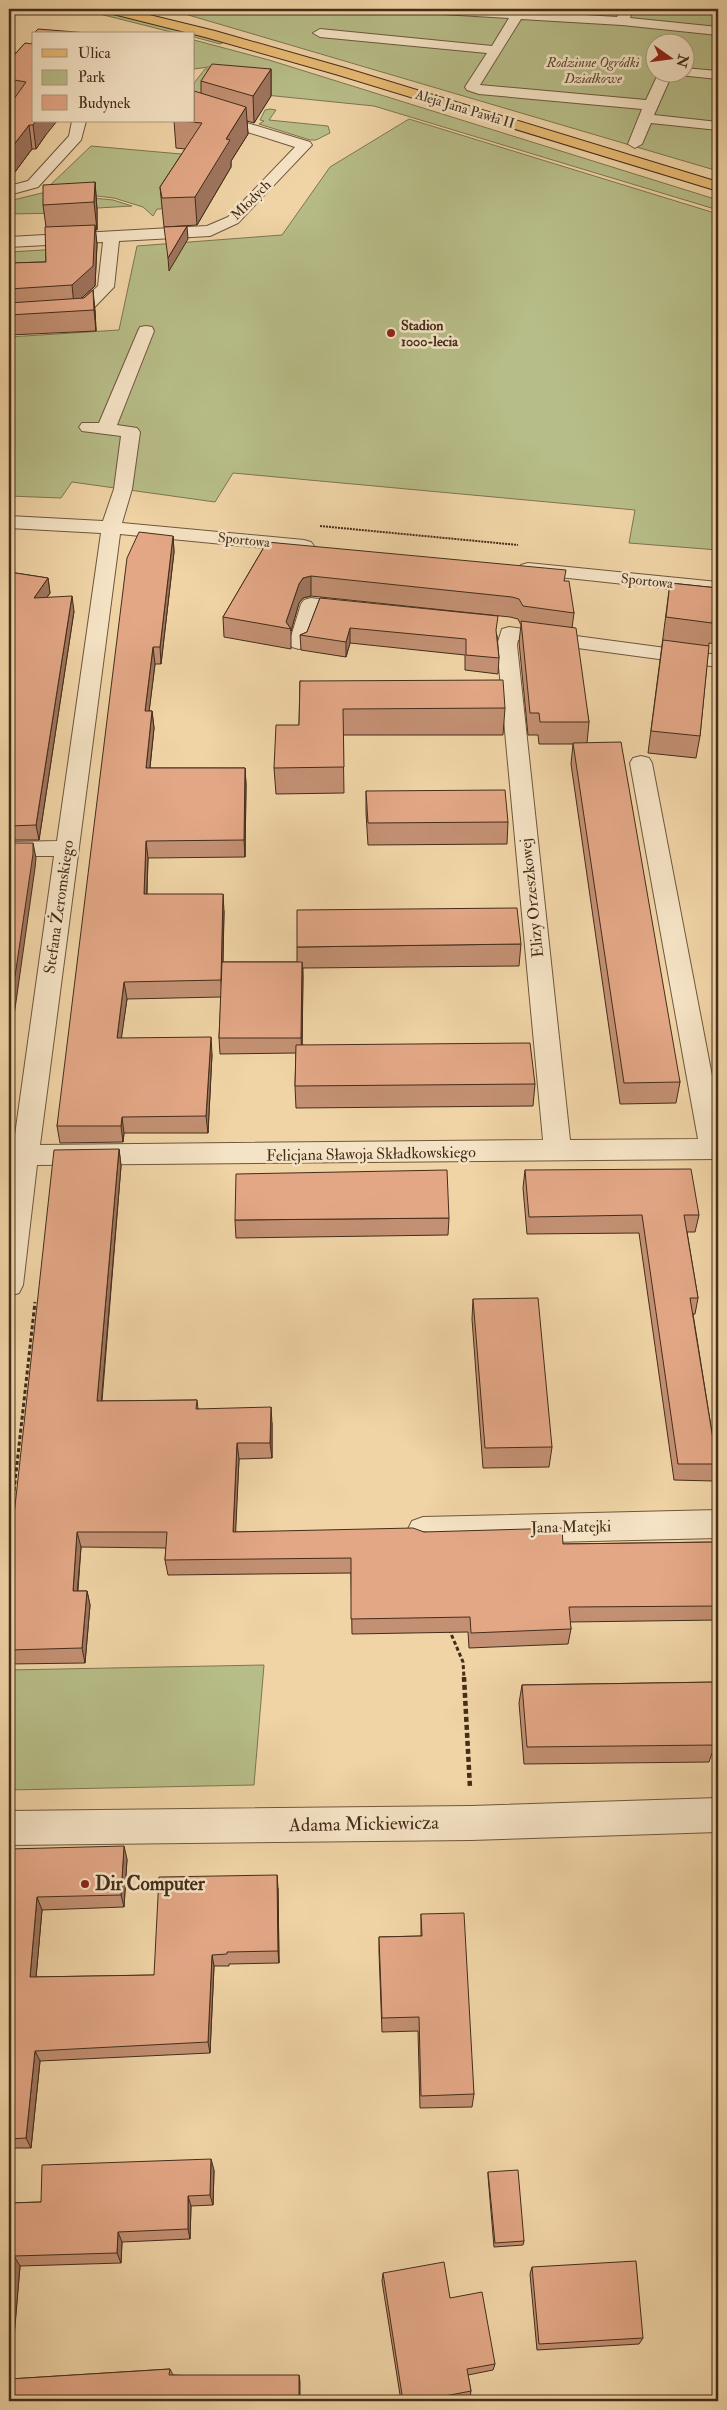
<svg xmlns="http://www.w3.org/2000/svg" width="727" height="2410" font-family="'IM FELL Double Pica',serif">
<rect width="100%" height="100%" fill="#f0d4a6"/>
<filter id="stains"><feTurbulence type="fractalNoise" baseFrequency=".004" numOctaves="4"/><feColorMatrix values="0 0 0 0 .2 0 0 0 0 .09 0 0 0 0 .02 0 0 0 .5 -.17"/></filter>
<radialGradient id="worn" r=".72"><stop offset=".6" stop-color="#630" stop-opacity="0"/><stop offset="1" stop-color="#630" stop-opacity=".3"/></radialGradient>
<path fill="#b7bd88" stroke="#7e7551" fill-rule="evenodd" d="M80,9H99L224,42L220,44L194,37V34H179Z
M168,9H718V171ZM654,42H684V72H654Z
M194,40L269,60L718,200V210L374,106L216,90L194,102V83L205,69H214L216,66L194,69Z
M270,109L276,110L269,120L328,126L330,133L316,140H310L259,124L264,121L260,120L265,110Z
M409,119L718,214V550L629,543L635,510L233,473L215,502L72,482L61,498L9,496V337L119,330L137,246L282,235L330,167Z
M91,146L181,154L199,149L161,209H157L153,216L143,207L114,198L45,190Z
M42,193L113,200L132,206L63,210L62,213L9,214V201Z
M60,249L50,264L9,278V252Z
M264,1665L254,1785L9,1790V1670Z"/>
<g fill="none" stroke-linecap="round" stroke-linejoin="round">
<g stroke="#6f573d" stroke-width="2">
<path id="minor" d="M420,9H486L617,17L621,9H633L630,18L718,27V35L622,25L521,19L480,85L646,100L659,72H673L654,115L718,122V130L651,123L642,144L635,148L628,144L642,109L479,94L467,90L465,87L487,53L320,37L313,33L320,29L492,46L509,18L426,13Z
M9,51L34,58V66L9,59Z
M684,68L718,71V79L679,75L677,72H684Z
M194,107L310,142L312,145L238,223L210,236L119,241L114,287L86,316L9,321V311L75,307L98,286L103,242L9,247V237L207,226L228,217L295,147L194,115Z
M72,121H86L81,140L38,187L9,195V186L28,181L69,136Z
M146,326L152,327L154,331L117,425L137,428L140,432L132,489L122,523L304,540L311,542L314,546L311,550L304,552L120,534L40,1145L543,1140L497,645L502,629L509,627L718,655V667L518,640L517,645L570,1140L698,1139L630,763L633,758L641,756L649,758L652,763L718,1107V1159L37,1165L23,1285L19,1293L9,1296V1178L54,856H9V842L57,841L101,533L9,528V516L103,521L114,489L121,436L82,431L79,427L82,423H99L138,331L140,327Z
M528,563L718,582V594L521,573L518,569L521,565Z
M311,598L361,604L364,608L361,612L354,614L319,611L306,647L299,649L292,647L289,643L301,604L304,600Z
M718,1510V1538L423,1545L412,1541L407,1531L412,1521L423,1517Z
M718,1798V1832L471,1840L9,1845V1811L471,1806Z"/>
</g>
<g stroke="#442d1a" stroke-width="2">
<path id="major" d="M104,9H125L215,31L345,68L718,182V191L335,74L205,37L105,12Z"/>
</g>
<path stroke="#442d1a" stroke-width="2" stroke-dasharray="2 1" stroke-linecap="butt" d="M320,526L518,545"/>
<path stroke="#442d1a" stroke-width="3" stroke-dasharray="4 2.5" stroke-linecap="butt" d="M9,1536L35,1302
M449,1629L463,1662L464,1678"/>
<path stroke="#442d1a" stroke-width="4.5" stroke-dasharray="5 3" stroke-linecap="butt" d="M464,1677L470,1788"/>
<use href="#minor" fill="#f5e3c5" fill-rule="evenodd"/>
<use href="#major" fill="#e8ba73" fill-rule="evenodd"/>
</g>
<path fill="#c39073" stroke="#442d1a" d="M25,43L45,136L36,149H32L9,180V106L11,103L9,102V61Z
M271,69V96L254,123L247,121L248,134L231,161V167L197,225L164,227L160,187L185,149L176,148L174,121H194L201,93V81Z
M95,182L97,210V230H95L97,244L95,286L82,298L95,310L96,331L9,335V263L46,262V227L43,205Z
M173,536L174,552L161,664H155L149,711H152L154,728L150,768H245L246,785L245,857L148,858L147,894L224,911L223,962H297V947L521,944L519,966L303,968L302,1045L535,1084L533,1106L296,1108L295,1086L296,1053L220,1054L219,1038L221,997L127,999L121,1038L212,1054L208,1133H124L123,1142L60,1143L57,1126Z
M267,542L565,581L574,613L572,628L589,722L587,743L680,1082L676,1103L620,1104L571,764L573,744H539L538,735H528L519,642L521,625L518,619L510,617L311,596L303,598L299,603L291,631V649L224,637L223,617Z
M9,572L48,578L50,593L47,597L74,611L39,840H9Z
M670,583L718,588V644L709,643L700,736L696,758L648,753Z
M320,598L497,635L499,658L498,674L465,670V655L350,643L346,657L301,650L300,635L307,632Z
M300,681L505,708L503,735H343L344,793L276,794L274,768L299,725Z
M366,791L508,822L507,844L368,845L366,813Z
M119,1149L121,1166L102,1401L197,1400L198,1409L272,1423V1458L239,1459L235,1532H424L563,1544L718,1542V1620L570,1622L571,1629L568,1644L469,1648L468,1632L352,1634L351,1573L168,1575L165,1560L166,1548L81,1547L78,1591H87L90,1605L85,1663L9,1664V1561Z
M525,1170L699,1215L695,1232H687L698,1298L695,1314H693L717,1464L713,1481L674,1480L639,1233L527,1234L523,1188Z
M449,1218L448,1235L236,1238L235,1220Z
M473,1299L552,1447L549,1467L483,1468L472,1319Z
M718,1682V1753H712L709,1762L524,1764L519,1703L522,1685Z
M9,1849L127,1859L124,1907L42,1910L36,1977L154,1975L278,1888L279,1963L229,1964V1966H214L210,2053L40,2061L31,2148H9Z
M421,1914L474,2094L472,2107L420,2108L418,2031L382,2032L379,1952V1937L421,1936Z
M214,2170L213,2205L191,2206L190,2239L122,2242L121,2263L20,2266L10,2379L170,2369L173,2375L300,2382L9,2401V2203L41,2202Z
M488,2172L524,2241L523,2245L494,2247L488,2176Z
M532,2267L643,2338L639,2344L537,2350L530,2274Z
M383,2273L450,2298L495,2364L493,2370L468,2375L471,2391L470,2397L448,2401H401L382,2281Z"/>
<path fill="#9f755e" stroke="#442d1a" d="M271,69V96L254,123L253,96Z
M246,107L248,134L231,161V167L197,225L195,197L226,139Z
M36,121H57L45,136L36,149L33,125Z
M29,125L32,149L9,180V151Z
M95,182L97,210V230L94,202Z
M95,225L97,244L95,286L74,305L72,285Z
M187,226L188,239L169,271L168,258Z
M93,290L95,310L96,331L94,310Z
M173,536L174,552L161,664L160,647Z
M311,576V596L303,598L299,603L291,631V629L286,622L299,584L303,578Z
M48,578L50,593L37,612L34,598Z
M72,596L74,611L39,840L36,825Z
M350,628V643L346,657V642Z
M153,647L155,664L147,728L145,711Z
M152,711L154,728L148,785L146,768Z
M245,768L246,785L245,857L244,840Z
M146,841L148,858L146,911L144,894Z
M33,843L36,858L35,868L9,1051V1017Z
M223,894L224,911L222,997L221,980Z
M302,962L303,977L302,1053L301,1038Z
M124,982L127,999L119,1055L117,1038Z
M211,1037L212,1054L208,1133L206,1116Z
M122,1117L124,1133L123,1142L121,1126Z
M119,1149L121,1166L100,1417L97,1401Z
M271,1407L272,1423V1458L270,1443Z
M237,1443L239,1459L235,1547L233,1532Z
M77,1532L81,1547L76,1606L73,1591Z
M87,1591L90,1605L85,1663L82,1648Z
M124,1846L127,1859L124,1907L121,1895Z
M277,1875L278,1888L279,1963L278,1951Z
M37,1897L42,1910L35,1988L30,1977Z
M212,1955L214,1966L210,2053L208,2042Z
M35,2051L40,2061L31,2148L26,2138Z
M211,2159L214,2170L213,2205L210,2195Z
M188,2196L191,2206L190,2239L188,2229Z
M118,2232L122,2242L121,2263L117,2253Z
M14,2256L20,2266L10,2387L9,2386V2316Z
M299,2375L300,2382V2401H299Z"/>
<path fill="#e3a786" stroke="#442d1a" d="M38,29L101,34H34V121H36L33,125H29L9,151V106L26,82L9,79V61L25,43L32,44L33,34Z
M212,64L271,69L253,96L201,81Z
M194,91L246,107L226,139L230,140L195,197L162,198L160,187L202,123L181,121H194Z
M95,182L94,202L43,205V185Z
M95,225L93,266L72,285L9,289V263L46,262L45,227Z
M187,226L168,258L164,227Z
M93,290L94,310L9,315V303L84,298Z
M139,532L173,536L160,647H153L145,711H152L146,768H245L244,840L146,841L144,894H223L221,980L124,982L117,1038L211,1037L206,1116L122,1117L121,1126H57L127,558Z
M267,542L566,570L564,581H569L574,613L523,606L519,599L512,597L311,576L303,578L299,584L286,622L291,629L223,617Z
M9,572L48,578L34,598L72,596L36,825L9,826Z
M670,583L718,588V615H713L712,623L666,617Z
M320,598L498,616L496,630L499,658L466,655V639L350,628L346,642L300,635L307,632Z
M521,621L576,628L589,722H540L539,713H530Z
M663,640L709,646L700,736L651,731Z
M503,680L505,708L343,709L344,767L274,768L276,725H299L300,681Z
M621,742L680,1082L624,1083L573,743Z
M505,790L508,822L368,823L366,791Z
M9,843H33V854L9,1017Z
M517,908L521,944L297,947V910Z
M222,962H302L301,1038H219Z
M530,1043L535,1084L295,1086L296,1045Z
M119,1149L97,1401L197,1400L196,1409L271,1407L270,1443H237L233,1532L413,1528L424,1532L562,1528L563,1544L718,1542V1606L569,1607L571,1629L471,1633L470,1617L351,1619V1558L165,1560L167,1532H77L73,1591H87L82,1648L9,1650V1561L54,1150Z
M691,1169L699,1215H684L698,1298H690L717,1464H678L642,1215L529,1217L525,1170Z
M447,1170L449,1218L235,1220L236,1174Z
M538,1298L552,1447L485,1448L473,1299Z
M718,1682V1736H714L715,1745L527,1747L522,1685Z
M124,1846L121,1895L37,1897L30,1977L154,1975L159,1877L277,1875L278,1951L227,1952V1954L212,1955L208,2042L35,2051L26,2138L9,2139V1849Z
M464,1913L474,2094L421,2096L419,2017L382,2018L379,1937L422,1936L421,1914Z
M211,2159L210,2195L188,2196V2229L118,2232L117,2253L14,2256L9,2316V2203L41,2202L42,2165Z
M518,2170L524,2241L495,2243L488,2172Z
M636,2261L643,2338L539,2344L532,2267Z
M444,2262L450,2298L482,2292L495,2364L467,2369L471,2391L419,2401H403L383,2273Z
M170,2369L169,2375H299V2401H9V2379Z"/>
<g fill="#8f2418" stroke="#f5e3c5" stroke-width="2">
<circle cx="391" cy="333" r="5"/>
<circle cx="85" cy="1884" r="5"/>
</g>
<g text-anchor="middle" dominant-baseline="central" stroke-width="5" stroke-linejoin="round" paint-order="stroke">
<g font-size="14" font-style="italic" fill="#5b4a30" stroke="#f5e3c5">
<text x="593" y="62">Rodzinne Ogródki<tspan x="593" dy="16">Działkowe</tspan></text>
</g>
<g font-size="14" fill="#442d1a" stroke="#f5e3c5">
<text transform="translate(465 109) rotate(17)">Aleja Jana Pawła II</text>
<text transform="translate(251 200) rotate(-45)">Młodych</text>
<text transform="translate(244 540) rotate(6)">Sportowa</text>
<text transform="translate(647 581) rotate(6)">Sportowa</text>
</g>
<g font-size="14" font-weight="bold" fill="#442d1a" stroke="#f5e3c5" text-anchor="start">
<text x="401" y="325">Stadion<tspan x="401" dy="16">1000-lecia</tspan></text>
</g>
<g font-size="16" fill="#442d1a" stroke="#f5e3c5">
<text transform="translate(532 898) rotate(-96)">Elizy Orzeszkowej</text>
<text transform="translate(59 907) rotate(-82)">Stefana Żeromskiego</text>
<text transform="translate(371 1154) rotate(-1)">Felicjana Sławoja Składkowskiego</text>
<text transform="translate(571 1527) rotate(-1)">Jana Matejki</text>
</g>
<g font-size="19" fill="#442d1a" stroke="#f5e3c5">
<text transform="translate(364 1824) rotate(-1)">Adama Mickiewicza</text>
</g>
<g font-size="19" font-weight="bold" fill="#442d1a" stroke="#f5e3c5" text-anchor="start">
<text x="95" y="1884">Dir Computer</text>
</g>
</g>
<rect width="727" height="2410" fill="none" stroke="#f0d4a6" stroke-width="30"/>
<rect x="10" y="10" width="707" height="2390" fill="none" stroke="#442d1a" stroke-width="2.5"/>
<rect x="15" y="15" width="697" height="2380" fill="none" stroke="#442d1a"/>
<rect x="32" y="32" width="162" height="90" fill="#f5e3c5" stroke="#ae9a81"/>
<rect x="42" y="49" width="25" height="8" fill="#e8ba73" stroke="#ae9a81"/>
<text x="78" y="58" font-size="15" fill="#442d1a">Ulica</text>
<rect x="42" y="70" width="25" height="15" fill="#b7bd88" stroke="#ae9a81"/>
<text x="78" y="82" font-size="15" fill="#442d1a">Park</text>
<rect x="42" y="95" width="25" height="15" fill="#e3a786" stroke="#ae9a81"/>
<text x="78" y="108" font-size="15" fill="#442d1a">Budynek</text>
<g transform="translate(670 58) rotate(104)"><circle r="24" fill="#f5e3c5" stroke="#ae9a81"/>
<path d="M0-4L9 19L0 12L-9 19Z" fill="#8f2418"/>
<text y="-8" font-size="14" font-weight="bold" text-anchor="middle" fill="#442d1a">N</text>
</g>
<rect width="100%" height="100%" filter="url(#stains)"/>
<rect width="100%" height="100%" fill="url(#worn)"/>
</svg>
